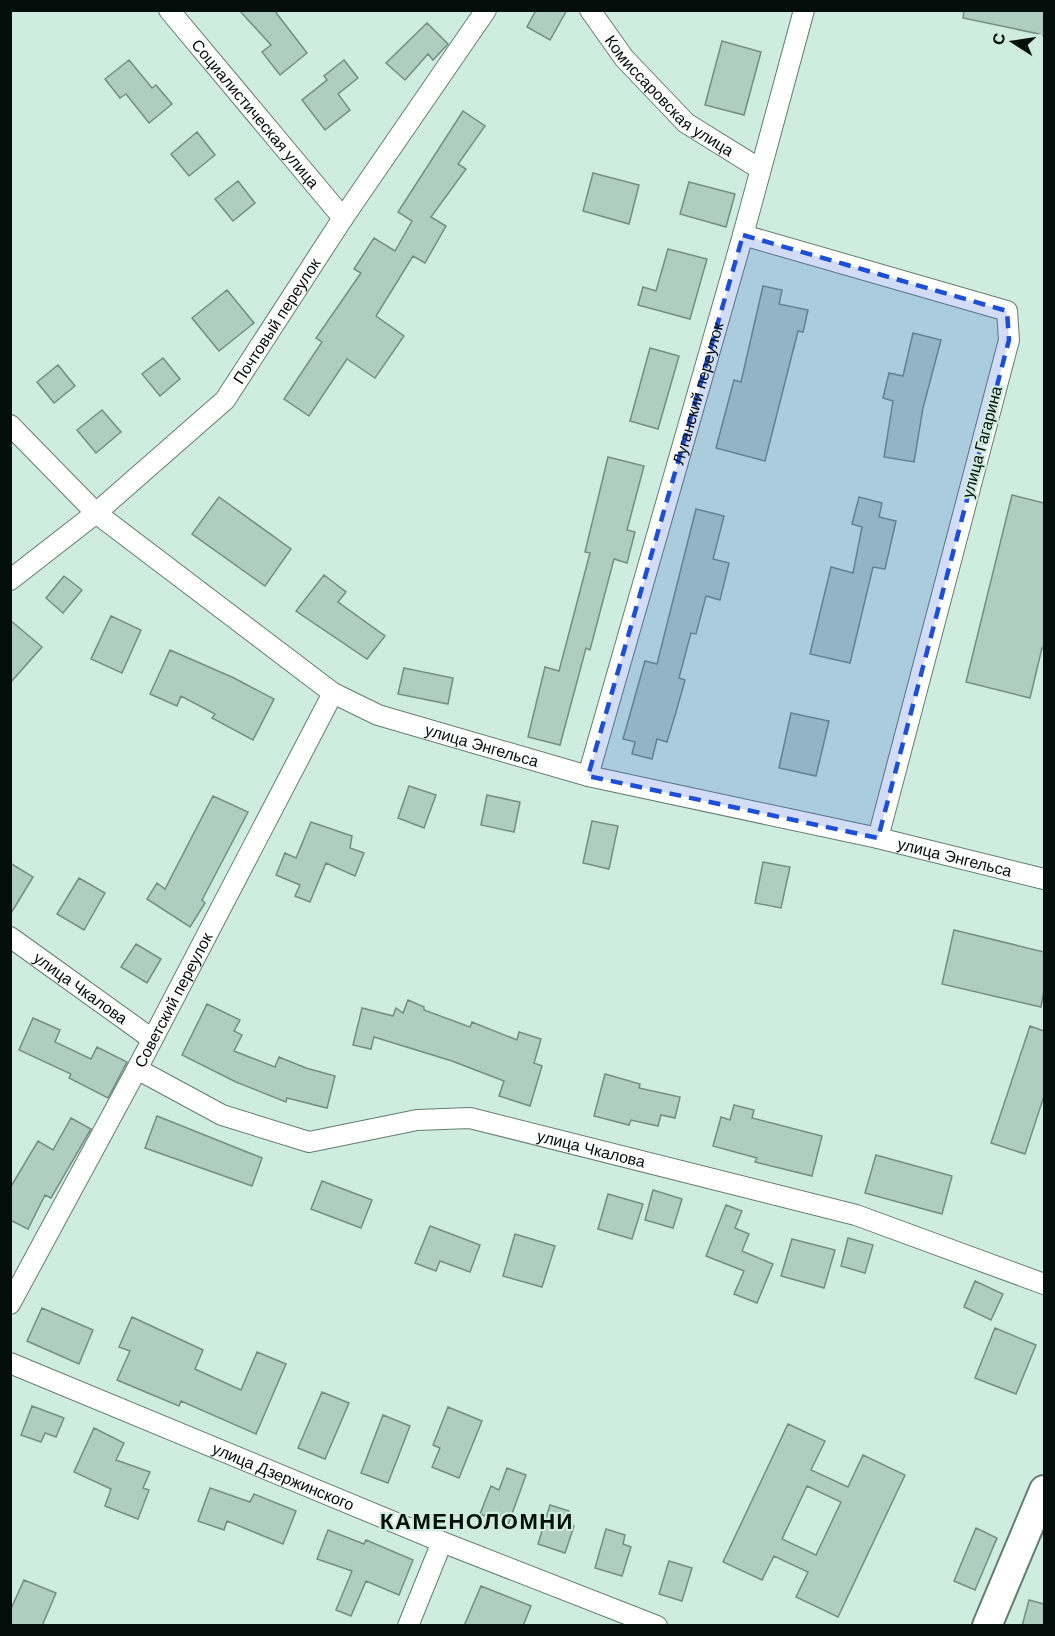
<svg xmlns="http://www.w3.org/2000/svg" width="1055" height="1636" font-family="'DM Sans',sans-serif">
<rect width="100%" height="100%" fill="#ceecdf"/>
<path fill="#afcdc0" stroke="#738f83" stroke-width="1.5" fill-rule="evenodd" d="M239,10H274L307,53L280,75L262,52L271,45Z
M536,10H567L550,40L527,27Z
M964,10H1044V35L963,18Z
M427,23L448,44L433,60L428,54L405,80L386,63Z
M722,41L761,52L744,115L705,105Z
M129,60L152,88L156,85L172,104L149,123L126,94L120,98L105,79Z
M344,60L358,78L338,94L350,110L325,130L302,100L327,80L324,76Z
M463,111L485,126L458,164L466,169L431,217L446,226L425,263L413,256L376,316L404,336L375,378L347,359L309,416L284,399L322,342L316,338L361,273L354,269L374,238L395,251L412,221L398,212Z
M197,132L215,155L189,176L171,154Z
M593,173L639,185L629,224L583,211Z
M238,181L255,203L233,221L215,199Z
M689,182L735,194L726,227L680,214Z
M668,249L707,259L690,319L638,305L643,287L656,291Z
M763,286L782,290L779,304L808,310L803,332L798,331L765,461L716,448L734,380L741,382Z
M227,290L254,323L219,351L192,318Z
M913,333L941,340L923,408L914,462L884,457L893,401L883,398L889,373L903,376Z
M650,348L679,356L658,429L630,421Z
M163,358L180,379L160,396L142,374Z
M58,365L75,386L54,403L37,382Z
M102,410L121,432L96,453L77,430Z
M608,457L644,466L627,530L635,532L627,563L614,559L590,650L586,648L560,745L528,737L545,667L559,671L590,553L585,552Z
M1012,495L1044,503V648H1042L1030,698L966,682Z
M219,497L291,549L265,586L192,534Z
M859,497L882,503L879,517L896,521L885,569L873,567L850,663L810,654L831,567L853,573L862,527L852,524Z
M696,509L724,516L713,559L729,563L720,600L706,596L696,634L691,633L679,678L685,680L676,712L667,742L657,739L652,759L632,754L635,742L623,739L645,661L657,664Z
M324,575L346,592L338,602L385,636L367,659L296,611Z
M64,576L82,590L63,613L46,598Z
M111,616L141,630L122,673L91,659Z
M10,620L42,647L10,683Z
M170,650L234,678L274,699L253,740L212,718L215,714L181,696L177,706L150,694Z
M404,668L453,678L448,704L398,694Z
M791,713L829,721L816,776L779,768Z
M409,786L436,795L424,828L398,818Z
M487,795L520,802L514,832L481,825Z
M213,796L248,812L202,900L205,903L190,927L147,899L157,883L165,889Z
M592,821L618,826L609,869L583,863Z
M311,822L352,836L350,848L364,853L355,876L326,863L310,902L295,896L300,885L276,875L285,853L296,858Z
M763,862L790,867L781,908L755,903Z
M10,863L33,877L10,915Z
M79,878L105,893L84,930L57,914Z
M954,930L1044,952V991L1041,1007L942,984Z
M136,944L161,959L147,983L121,967Z
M408,1000L424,1007V1010L470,1027L472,1022L517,1040L519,1032L541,1039L534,1063L542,1066L530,1106L499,1096L504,1081L452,1061L374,1037L371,1049L353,1045L362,1008L393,1016L396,1008L403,1013Z
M207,1004L240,1020L234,1031L242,1035L234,1051L275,1067L279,1057L306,1068L335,1076L327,1108L287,1098L286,1102L236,1082L182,1055Z
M33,1018L60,1030L55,1042L91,1059L97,1047L127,1062L108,1098L69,1078L71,1074L19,1050Z
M1030,1026L1044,1031V1096L1025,1154L991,1143Z
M605,1074L640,1084L639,1088L680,1097L675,1118L661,1115L658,1126L631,1120L629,1125L594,1116Z
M734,1105L754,1110L752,1118L822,1136L812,1176L755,1162L757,1158L713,1146L721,1117L730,1120Z
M157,1116L262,1158L252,1186L145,1148Z
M71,1118L91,1129L51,1198L45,1195L28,1229L10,1220V1188L38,1141L53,1150Z
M876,1155L952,1176L942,1214L865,1193Z
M322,1181L372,1200L361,1228L311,1209Z
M653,1190L682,1199L673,1228L645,1220Z
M608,1194L643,1204L632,1239L598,1229Z
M726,1205L742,1211L735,1228L749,1234L742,1251L773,1264L757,1303L734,1294L744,1271L706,1256Z
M430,1226L480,1245L470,1272L440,1261L436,1271L415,1263Z
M515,1234L555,1246L542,1287L503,1276Z
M848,1238L873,1245L865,1273L841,1266Z
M792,1239L835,1250L824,1288L781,1276Z
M975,1281L1003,1294L991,1320L964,1307Z
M42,1308L93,1330L79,1364L27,1341Z
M132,1317L203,1350L195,1369L241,1390L257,1352L286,1364L256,1434L181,1401L179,1406L117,1380L130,1351L119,1347Z
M995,1328L1036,1345L1016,1394L975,1378Z
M322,1392L349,1403L325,1459L298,1448Z
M32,1406L64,1418L56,1437L45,1433L41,1442L21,1435Z
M448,1407L482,1421L459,1478L432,1467L440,1448L433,1445Z
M383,1415L410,1426L388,1483L361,1473Z
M788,1424L825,1441L811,1470L848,1487L863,1455L905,1475L838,1617L796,1597L808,1572L774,1556L762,1580L723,1562ZM807,1486L841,1502L816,1555L782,1539Z
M94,1428L124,1443L116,1460L150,1472L143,1488L149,1490L138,1519L105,1506L111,1489L74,1472Z
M507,1468L526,1475L508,1525L480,1514L491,1486L499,1490Z
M210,1488L250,1502L254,1494L296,1511L283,1544L227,1521L224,1530L198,1521Z
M550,1505L569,1511L566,1521L574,1526L565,1553L538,1544Z
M976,1528L997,1538L975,1590L954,1581Z
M606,1529L625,1535L623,1544L631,1547L622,1576L595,1568Z
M328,1530L364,1544L366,1540L413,1560L399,1595L366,1581L351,1616L336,1610L352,1571L317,1559Z
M669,1561L692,1568L682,1601L659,1594Z
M24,1580L56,1593L42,1626H10V1611Z
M481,1586L531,1606L523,1626H464Z
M1029,1600L1044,1604V1626H1022Z"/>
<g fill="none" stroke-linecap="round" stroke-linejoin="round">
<g stroke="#627e72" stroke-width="22">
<g id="street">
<path id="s1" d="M169,10L343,218"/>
<path id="s2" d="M590,10L624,58L686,123L760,169"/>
<path d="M743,235L1007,311L1009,340L878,838"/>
<path id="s3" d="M10,425L96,513L333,693L378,715L588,776L878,838L1044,879"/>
<path id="s4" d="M10,580L96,513L225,400L343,218L486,10"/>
<path id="s5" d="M588,776L743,235L804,10"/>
<path id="s6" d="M10,937L152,1039"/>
<path id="s7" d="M137,1069L222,1115L309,1142L417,1120L470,1118L856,1215L1044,1284"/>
<path id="s8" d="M10,1304L137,1069L333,693"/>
<path id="s9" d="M10,1363L442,1542L657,1626"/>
<path d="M408,1626L442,1542"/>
</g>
</g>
<g stroke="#627e72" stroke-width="32">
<path id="secondary" d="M987,1626L1044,1490"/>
</g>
<use href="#street" stroke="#fff" stroke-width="20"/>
<use href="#secondary" stroke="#fff" stroke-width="28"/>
</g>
<path fill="#1d4ed8" fill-opacity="0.2" stroke="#1d4ed8" stroke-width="4.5" stroke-dasharray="12 8" stroke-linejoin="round" d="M743,235L1007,311L1009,340L878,838L588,776Z"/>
<g text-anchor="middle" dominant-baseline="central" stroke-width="4.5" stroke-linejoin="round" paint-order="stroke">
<g font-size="16" fill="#040e0a" stroke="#ceecdf">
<text stroke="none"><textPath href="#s2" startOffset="118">Комиссаровская улица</textPath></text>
<text stroke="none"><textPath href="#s1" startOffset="135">Социалистическая улица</textPath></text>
<text stroke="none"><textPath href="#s4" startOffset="375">Почтовый переулок</textPath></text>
<text stroke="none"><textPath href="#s5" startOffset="398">Луганский переулок</textPath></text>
<text transform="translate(982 442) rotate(-75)">улица Гагарина</text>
<text stroke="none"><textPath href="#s3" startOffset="579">улица Энгельса</textPath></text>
<text stroke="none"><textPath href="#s3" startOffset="1065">улица Энгельса</textPath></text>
<text stroke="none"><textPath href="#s6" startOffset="87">улица Чкалова</textPath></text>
<text stroke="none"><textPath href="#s8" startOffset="345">Советский переулок</textPath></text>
<text stroke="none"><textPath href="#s7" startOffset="476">улица Чкалова</textPath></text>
<text stroke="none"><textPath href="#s9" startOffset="296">улица Дзержинского</textPath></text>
</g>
<g font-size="22" font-weight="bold" letter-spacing="1.5" fill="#040e0a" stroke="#ceecdf">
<text x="477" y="1521">КАМЕНОЛОМНИ</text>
</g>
</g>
<rect width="1055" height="1636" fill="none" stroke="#040e0a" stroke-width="24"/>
<g transform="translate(1013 42) rotate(282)" stroke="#ceecdf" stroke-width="4.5" paint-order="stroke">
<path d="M0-4.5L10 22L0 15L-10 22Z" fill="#040e0a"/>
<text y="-9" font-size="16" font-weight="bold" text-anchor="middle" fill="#040e0a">С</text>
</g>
</svg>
